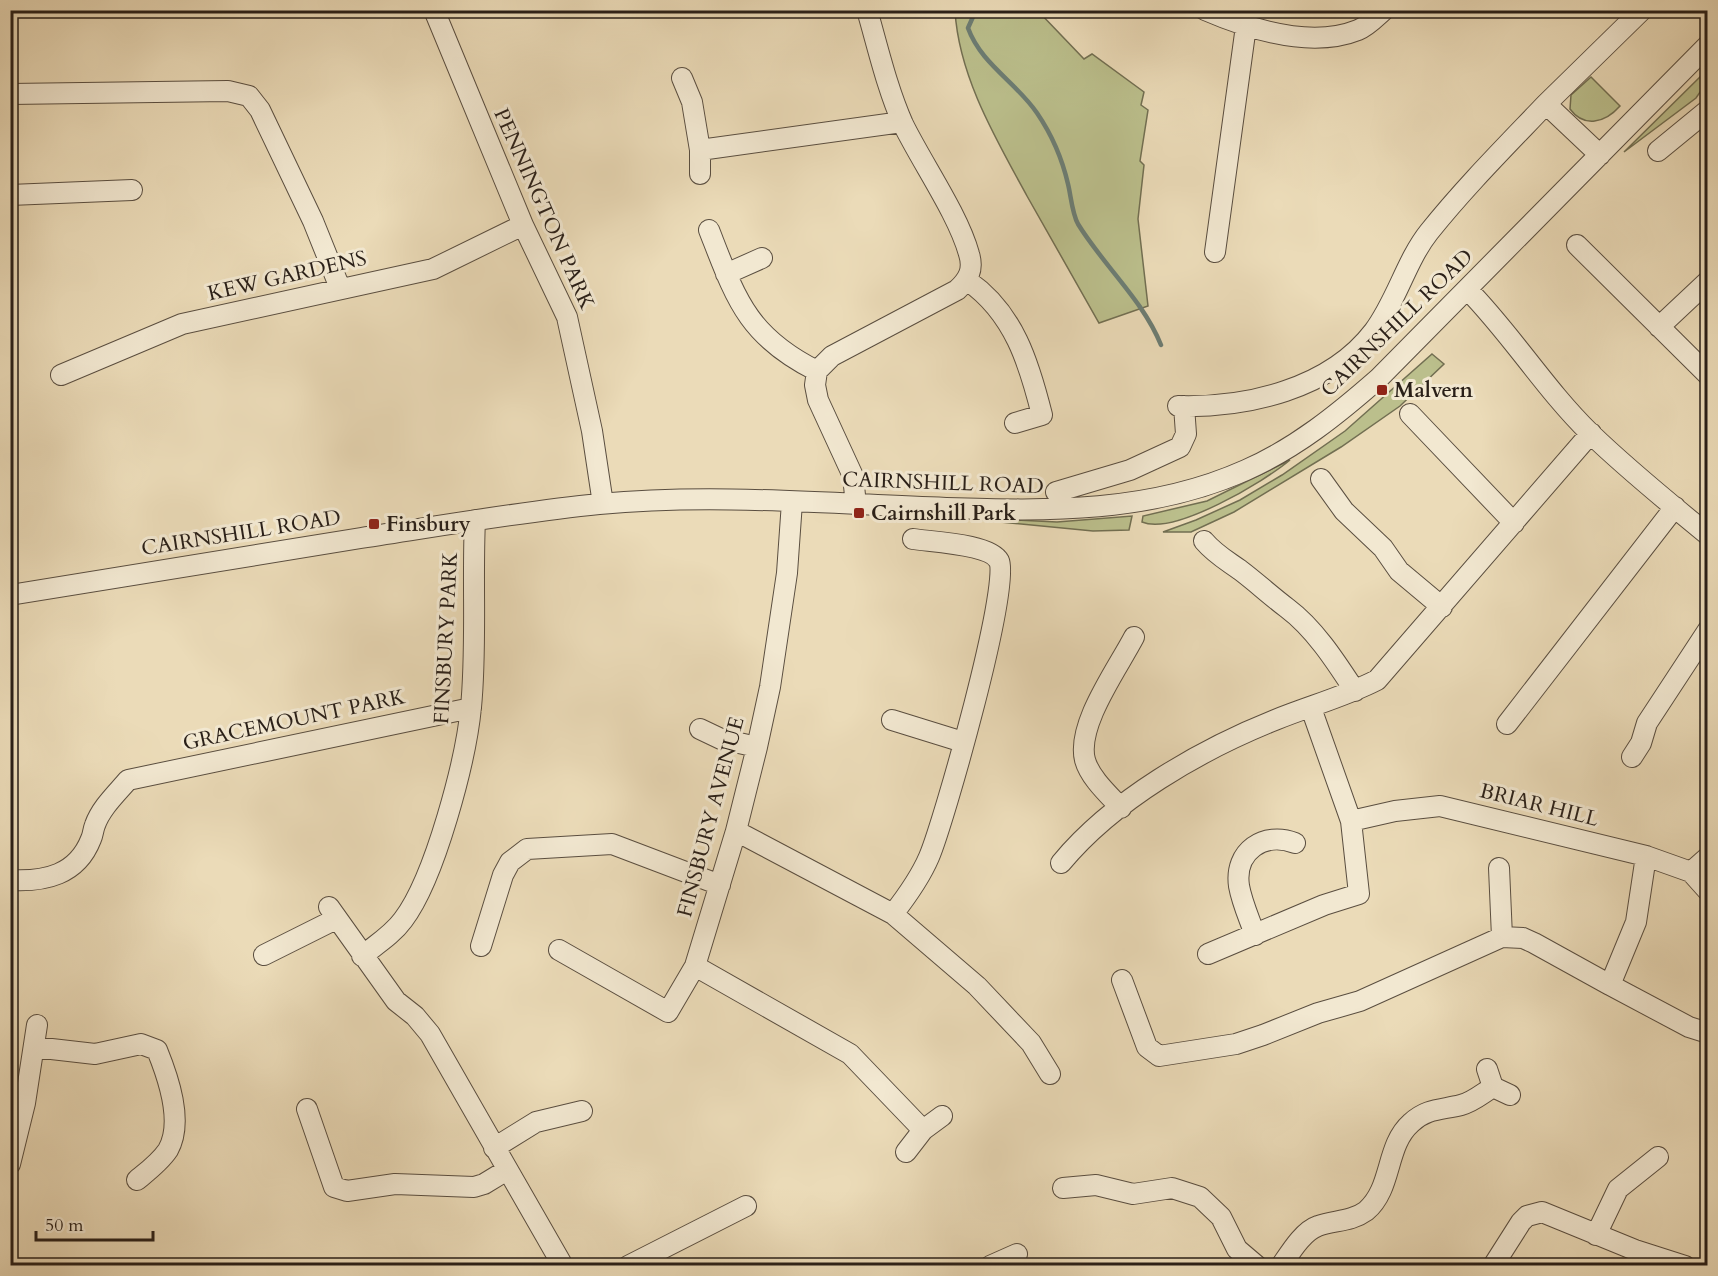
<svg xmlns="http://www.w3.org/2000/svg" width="1718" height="1276" font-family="Cardo,serif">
<rect width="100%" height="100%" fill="#ebdbb8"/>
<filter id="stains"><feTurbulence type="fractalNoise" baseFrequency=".00333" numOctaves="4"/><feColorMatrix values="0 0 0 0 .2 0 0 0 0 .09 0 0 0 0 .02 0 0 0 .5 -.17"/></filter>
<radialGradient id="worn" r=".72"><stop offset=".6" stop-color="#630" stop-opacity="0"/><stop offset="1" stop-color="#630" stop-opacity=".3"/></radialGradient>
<path fill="#bbbf8c" stroke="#726f52" stroke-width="1.5" d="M955,11H1038L1084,59L1092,54L1144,92L1141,105L1148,110L1140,161L1144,165L1138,219L1148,306L1099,323C1075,281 1051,239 1027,196C996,139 959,77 955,11Z
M1707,70V82L1696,98L1624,152Z
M1591,77L1620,106C1605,123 1584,128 1570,109L1571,95Z
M1432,354L1444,364L1400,406L1341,447L1234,512L1191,532H1163L1196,520L1240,500L1282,475L1345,431Z
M1290,460C1265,481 1174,536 1142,522L1143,516L1207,501Z
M1132,516L1129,530L1093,531L948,517L1057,522Z"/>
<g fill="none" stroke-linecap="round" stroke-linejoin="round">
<path stroke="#6c7d74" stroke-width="4.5" d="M976,10L968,28C981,64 1016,82 1037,113C1052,135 1062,158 1068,184C1071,196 1072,213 1078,224C1103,265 1143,300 1161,345"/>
<g stroke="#5a4e40" stroke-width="22">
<path id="minor" d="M434,10L523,225L567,317L592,431L603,504
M1205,10C1249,29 1311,49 1358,30C1368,26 1376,17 1384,10
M682,78L692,102L700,150L902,122
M10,94L228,91L249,96L260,110L313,221L340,288
M1546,104L1642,10
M700,150V174
M1658,151L1708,110
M10,195L132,190
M709,230C736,299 747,336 817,371
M1577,245L1708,375
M1215,252L1246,26
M726,274L762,258
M968,281C1014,313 1029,363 1042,415L1015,423
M1468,290C1512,335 1545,389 1590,433C1627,469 1668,502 1708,535
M1659,327L1708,281
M61,375L182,324L433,269L523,225
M1178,406C1247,408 1330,389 1374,331C1397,300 1406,261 1429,232C1465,187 1506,146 1546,104L1600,155
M1410,414L1514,523
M1321,479L1344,511L1383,548L1399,571L1442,607
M1056,492L1130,470L1180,447L1186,434L1184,406
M856,505L853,476L818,400L815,385L817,371L832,356L957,290C968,280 974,270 969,254C958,214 922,163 903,124C887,88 878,48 867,10
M1204,541C1215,554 1226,560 1240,570C1256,582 1271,596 1287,608C1315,629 1336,662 1355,691
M10,595C127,576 244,557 361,538C440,526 519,512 599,504C714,493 832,504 946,508C1049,511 1150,513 1246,470C1296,448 1338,414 1379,378L1708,45
M892,720L963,742
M1507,724L1675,507
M700,729L721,739L757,747
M1632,757L1641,743L1647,723L1708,630
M1121,808C1109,795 1090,778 1085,760C1076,725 1118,668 1134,637
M1351,821L1395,811L1440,806L1646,856L1691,872L1708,857
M736,831L893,914L977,986L1031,1043L1050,1074
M1061,863C1113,800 1200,750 1275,720C1309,706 1344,697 1377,680L1591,433
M1499,868L1502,937
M1691,872L1708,891
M10,880C45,882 77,875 91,839C93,835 93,830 95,825C101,808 116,794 128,780L471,708
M329,907L396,1001L415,1016L430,1034L563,1266
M893,914C907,896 920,878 929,857C944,822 1011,585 999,561C990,544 932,542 913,539
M1255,935C1250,920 1242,903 1239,886C1234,851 1264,831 1295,843
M481,946L503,875L510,862L527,849L612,844L720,885
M559,950L668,1012L695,966L736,831L757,747L770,687L787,573L792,502
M1208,954L1324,905L1359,894L1351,821L1311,708
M264,955L336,919
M362,956C377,944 392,935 403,920C435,878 466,760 471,707C477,646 472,582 475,520
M695,966L850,1054L923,1130
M1122,980L1147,1047L1159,1056L1236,1044L1263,1035L1318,1013L1360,1001L1502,937L1523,938L1534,943L1610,985L1636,922L1646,856
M1610,985L1689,1027L1708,1033
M34,1047L95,1054L141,1044L157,1050C168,1077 184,1122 168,1150C160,1162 148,1171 137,1180
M1493,1087L1510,1095
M307,1109L334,1187L347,1191L395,1184L474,1187L484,1184L507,1170
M494,1148L536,1122L582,1111
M906,1152L923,1130L942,1116
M10,1164L25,1103L37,1025
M1063,1188L1096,1185L1133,1194L1172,1188L1200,1197L1221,1217L1237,1249L1257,1266
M1596,1235L1618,1189L1658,1157
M628,1266L746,1206
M990,1266L1017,1254
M1281,1266C1290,1253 1303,1231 1318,1226C1334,1220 1351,1222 1366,1211C1393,1188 1385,1146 1411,1123C1427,1108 1442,1110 1461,1105C1473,1102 1483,1093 1493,1087L1487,1069
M1493,1266L1521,1222L1527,1216L1542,1212L1635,1250L1685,1266"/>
</g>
<use href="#minor" stroke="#f2e8d1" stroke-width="20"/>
</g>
<g fill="#8f2418" stroke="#f2e8d1" stroke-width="2">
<rect x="1376" y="384" width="12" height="12" rx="3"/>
<rect x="853" y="507" width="12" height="12" rx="3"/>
<rect x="368" y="518" width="12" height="12" rx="3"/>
</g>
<g text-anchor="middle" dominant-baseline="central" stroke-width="6" stroke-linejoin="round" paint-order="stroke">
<g font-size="21" fill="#291f18" stroke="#f2e8d1">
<text transform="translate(544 209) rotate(66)">PENNINGTON PARK</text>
<text transform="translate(287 276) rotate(-13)">KEW GARDENS</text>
<text transform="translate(1397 323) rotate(-44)">CAIRNSHILL ROAD</text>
<text transform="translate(943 483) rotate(2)">CAIRNSHILL ROAD</text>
<text transform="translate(241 533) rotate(-9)">CAIRNSHILL ROAD</text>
<text transform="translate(446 638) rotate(-87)">FINSBURY PARK</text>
<text transform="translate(294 720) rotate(-12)">GRACEMOUNT PARK</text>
<text transform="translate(1539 805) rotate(14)">BRIAR HILL</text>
<text transform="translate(711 817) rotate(-75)">FINSBURY AVENUE</text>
</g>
<g font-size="21" font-weight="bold" fill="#291f18" stroke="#f2e8d1" text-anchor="start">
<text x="1394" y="390">Malvern</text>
<text x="871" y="513">Cairnshill Park</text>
<text x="386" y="524">Finsbury</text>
</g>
</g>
<rect width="1718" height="1276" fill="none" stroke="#ebdbb8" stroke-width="36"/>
<rect x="12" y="12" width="1694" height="1252" fill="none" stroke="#291f18" stroke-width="3"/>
<rect x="18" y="18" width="1682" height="1240" fill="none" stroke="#291f18" stroke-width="1.5"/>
<path d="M36 1231v9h117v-9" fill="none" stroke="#291f18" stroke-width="3"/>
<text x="45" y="1231" font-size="18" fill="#291f18" stroke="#f2e8d1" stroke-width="4.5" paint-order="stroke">50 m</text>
<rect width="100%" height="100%" filter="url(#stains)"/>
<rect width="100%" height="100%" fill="url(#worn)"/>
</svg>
